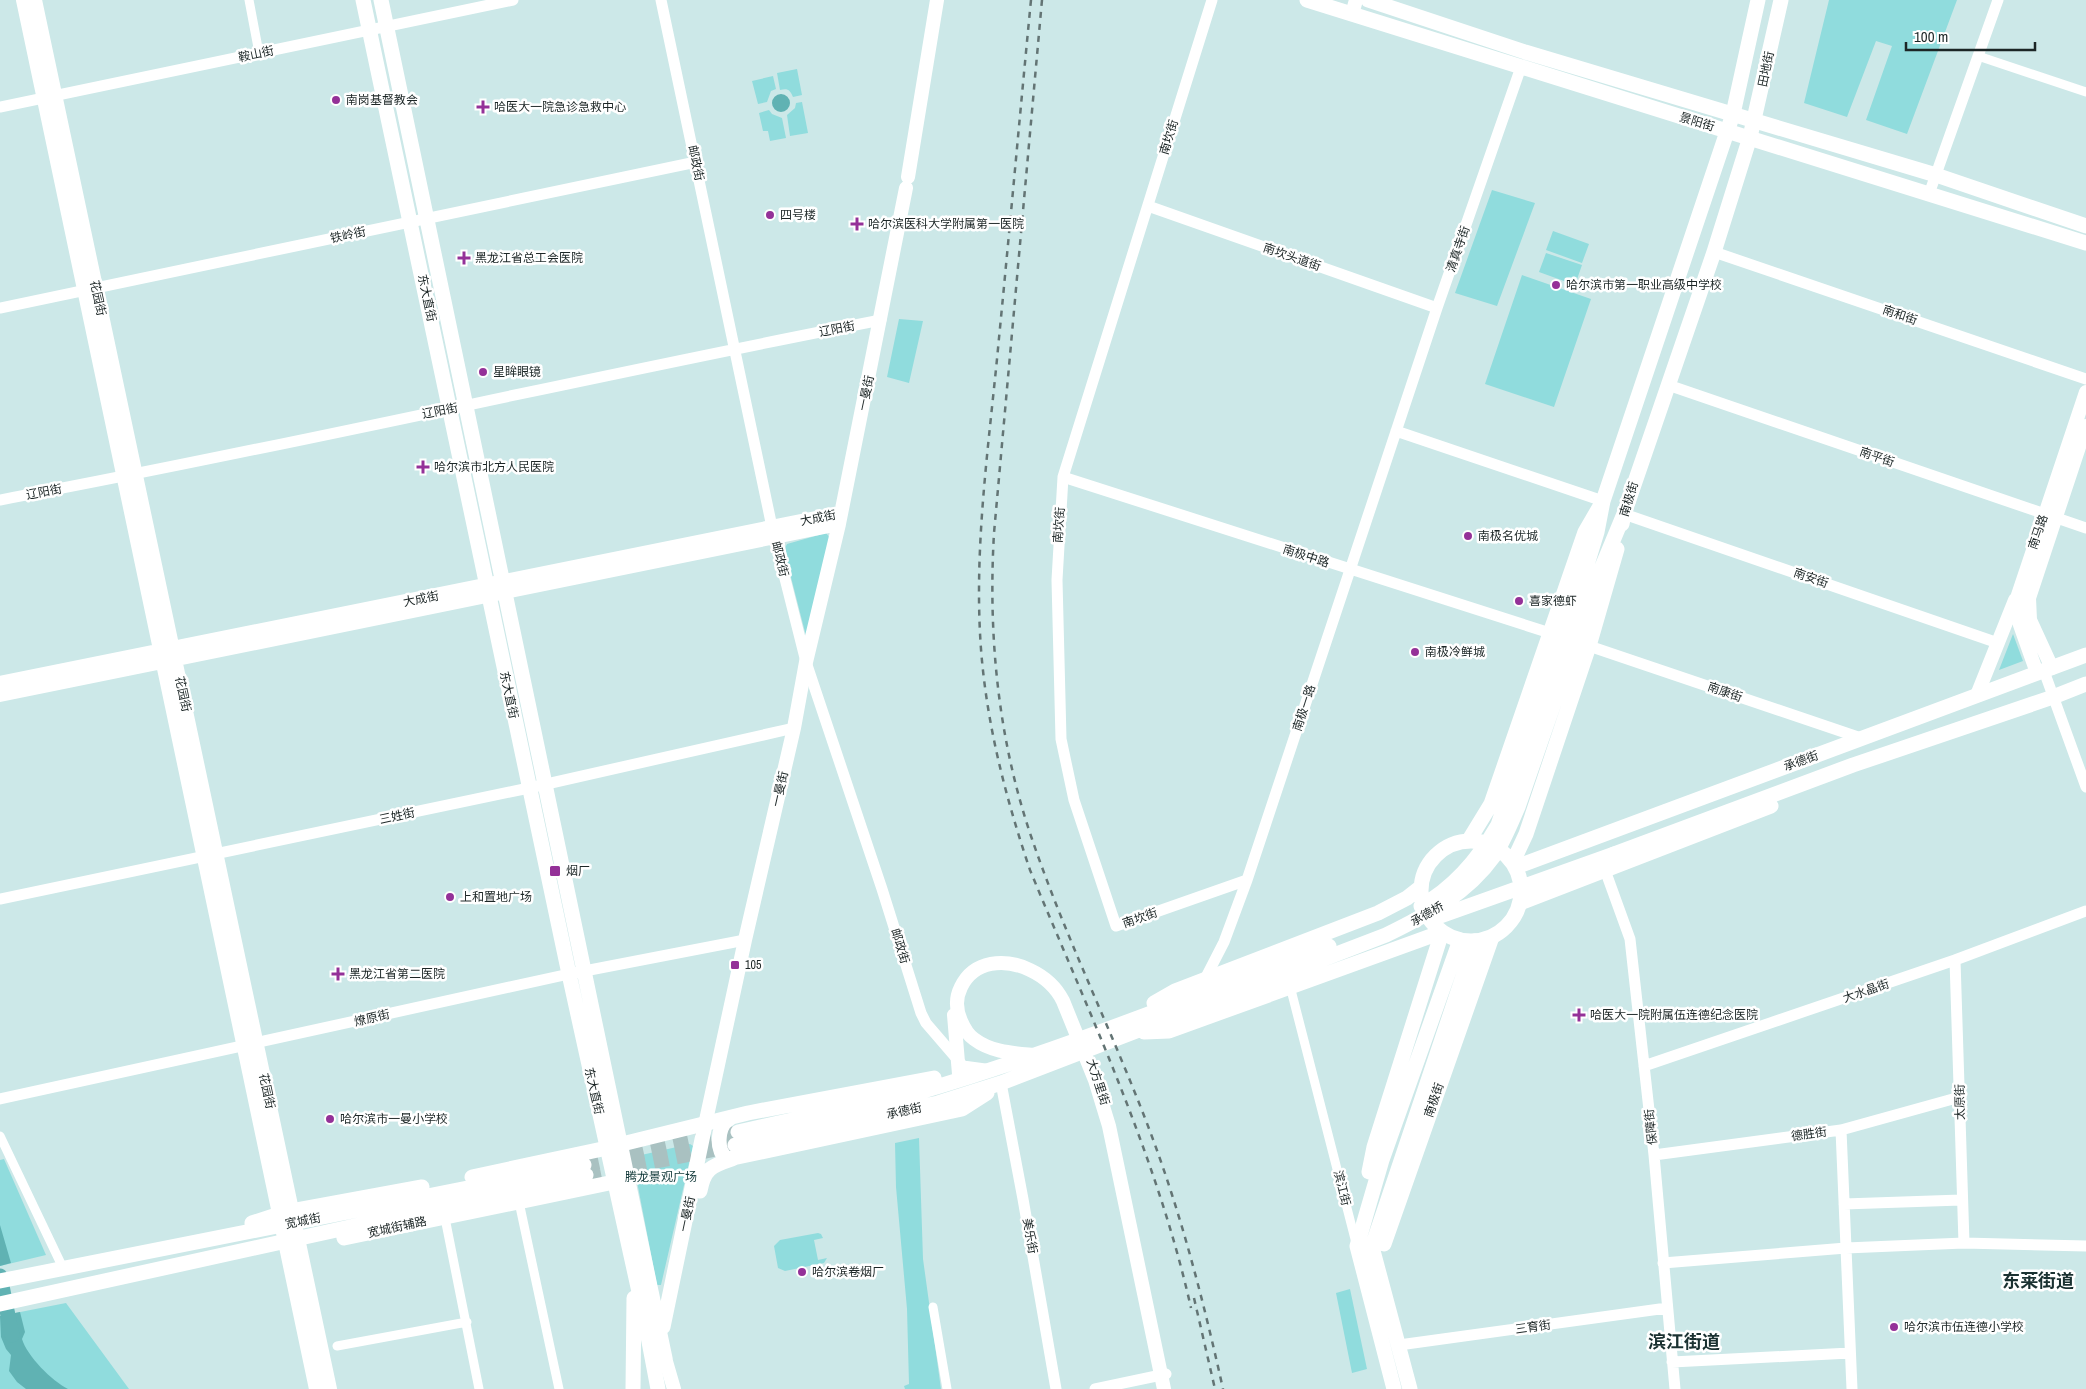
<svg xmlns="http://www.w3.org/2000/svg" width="2086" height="1389" font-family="'Archivo Narrow','Noto Sans SC',sans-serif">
<rect width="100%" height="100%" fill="#cce8e8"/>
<path fill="#90dcdd" d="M1829,0H1957L1907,134L1866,120L1892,46L1876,41L1847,117L1804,103Z
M797,69L802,95L793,97C790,90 788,88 780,90L777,73Z
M773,76L776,89L771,91L767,102L758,104L752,81Z
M802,102L808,133L790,136L787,115L795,108L796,103Z
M769,110L772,114L782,118L786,138L770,141L768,131H763L759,113Z
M1492,190L1535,203L1497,306L1455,293Z
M1553,231L1589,244L1582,263L1546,250Z
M1546,253L1582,265L1575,285L1539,272Z
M1522,275L1591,299L1554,407L1485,384Z
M899,319L923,321L909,383L887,377Z
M826,533L830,538L806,636L784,550L787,544Z
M2013,634L2023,661L1999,670Z
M919,1138L923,1259L941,1389H905L904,1386L909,1384L907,1309L896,1187L895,1143Z
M690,1144L693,1146L661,1285H657L633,1161L637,1156Z
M4,1159L46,1255L0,1266V1160Z
M818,1233L821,1234L823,1238L814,1240L818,1260L827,1258L824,1263L785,1271L778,1268L774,1246L780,1240Z
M1350,1289L1367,1369L1352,1373L1336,1293Z
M66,1303L129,1389H0V1316Z"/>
<path fill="#60b2b3" d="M772 103a9 9 0 1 1 18 0a9 9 0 1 1-18 0Z
M0,1225L11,1263L0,1266Z
M20,1312L25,1332L22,1339C27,1356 52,1381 68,1389H26L17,1382L9,1371L11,1355L6,1349L1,1337L0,1316Z"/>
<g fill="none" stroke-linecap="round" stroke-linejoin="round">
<path stroke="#60b2b3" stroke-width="15" d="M0,1276L12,1335"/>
<path stroke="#a9c1c1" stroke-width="15" stroke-dasharray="15 8" stroke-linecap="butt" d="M584,1165L738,1132
M586,1175L731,1146"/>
<path stroke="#fff" stroke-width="9" d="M249,0L259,53
M1978,56L2086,92
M1290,986L1356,1243
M0,1136L63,1268
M519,1202L559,1389
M445,1218L479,1389
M933,1307L947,1389
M337,1346L467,1322"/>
<path stroke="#fff" stroke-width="11" d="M661,0L772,527L806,662L882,889L921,1013L926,1023L963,1066L985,1069
M1212,0L1063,477L1057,580L1061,739L1074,800L1116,926L1247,880
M0,107L513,0
M1929,194L1998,0
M1148,206L1437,308
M1714,252L2086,379
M0,308L696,162
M1668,385L2086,528
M1396,431L1603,501
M1063,477L1550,633
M0,500C295,445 586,377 881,320
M1624,514L1998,643
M1589,646L1861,738
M2044,671L2086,787
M1605,870L1630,939L1654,1155L1675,1389
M0,899L529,788L794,728
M1955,960L1964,1243
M1204,981L1224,942L1247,880L1437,308L1521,67
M1644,1066L1955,960L2086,911
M1001,1083L1023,1199L1056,1389
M0,1099L569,974L745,940
M1841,1130L1852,1389
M1654,1155L1841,1130L1960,1097
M1844,1204L1961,1200
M1663,1263L1846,1248L1964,1243L2086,1246
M1399,1345L1667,1308
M1672,1362L1850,1353
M1095,1389L1166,1374"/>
<path stroke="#fff" stroke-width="14" d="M23,0L316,1389
M35,0L330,1389
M1352,14L1356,0
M908,177L937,0
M2052,668L2030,620L2029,598L2086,426
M2037,673L2020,625L2016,601L2086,392
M0,683L841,513
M0,695L839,524
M1977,695L2015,600
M954,1015L959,1074
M1033,1055C1012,1053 991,1052 974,1039C968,1035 964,1028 961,1021C956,1010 955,999 961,987C974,960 1005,958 1030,970C1045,977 1056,987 1063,1001L1095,1080L1109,1126L1164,1389
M705,1125L745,940L794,728L806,662L839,524L906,188
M665,1358L674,1389"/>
<path stroke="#fff" stroke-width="15" d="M363,0L569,974L643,1310L658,1389
M381,0L665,1358
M1307,0L2086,243
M1368,0L1525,52L1936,175L2086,226
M1614,854L1853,765L2053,697L2086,684
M1516,867L2086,655
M1520,903L1771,806
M1369,1172L1374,1147L1442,932
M700,1191C704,1169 711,1166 732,1159
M1384,1244L1492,937
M663,1327L705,1125
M633,1389L634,1298
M1394,1389L1357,1246L1382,1160L1460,940
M1410,1389L1372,1247L1475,941"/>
<path stroke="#fff" stroke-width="15" d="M1622,524L1624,514L1714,252L1750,137L1781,0
M1469,840L1491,804L1585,532L1603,501L1733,114L1758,0
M1421 891a50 50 0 1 1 100 0a50 50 0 1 1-100 0Z
M1513,862L1526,834L1589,646L1617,549
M1421,906C1455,887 1479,858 1498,825L1585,571L1597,532L1603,501
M1432,919L1614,854
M1154,1003L1175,991L1378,913L1407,898L1421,887
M1144,1032L1169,1031L1442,932
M729,1119C717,1126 715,1152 728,1159L962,1109L987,1093
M738,1132L923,1091C1061,1050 1195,996 1329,946
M622,1144L748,1113L934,1078
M735,1145L938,1103L1001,1083L1386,935C1427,915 1467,894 1494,856C1504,841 1511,823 1518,807L1597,579L1624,514
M472,1177L607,1148
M252,1223L286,1212L422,1187
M344,1238L614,1182
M0,1281L584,1165
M0,1304L586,1175"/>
<path stroke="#637474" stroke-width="2.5" stroke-dasharray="6 6" stroke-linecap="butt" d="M1031,0C1020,113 1010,226 999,338C990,436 975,535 980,633C984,714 1004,793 1030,870C1089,1013 1157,1156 1191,1308
M1042,0L994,533C988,636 998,740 1032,839C1066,939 1114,1035 1151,1134C1182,1217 1204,1303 1223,1389
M1194,1298L1215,1389"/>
</g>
<g fill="#943198" stroke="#fff" stroke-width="2">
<circle cx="336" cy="100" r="5"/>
<path d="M480.5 99.5h5v5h5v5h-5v5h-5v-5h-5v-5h5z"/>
<circle cx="770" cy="215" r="5"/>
<path d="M854.5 216.5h5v5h5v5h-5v5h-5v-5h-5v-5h5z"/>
<path d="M461.5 250.5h5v5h5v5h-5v5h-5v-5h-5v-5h5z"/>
<circle cx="1556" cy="285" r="5"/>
<circle cx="483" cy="372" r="5"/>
<path d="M420.5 459.5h5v5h5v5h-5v5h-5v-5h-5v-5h5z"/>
<circle cx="1468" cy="536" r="5"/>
<circle cx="1519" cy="601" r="5"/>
<circle cx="1415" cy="652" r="5"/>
<rect x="549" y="865" width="12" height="12" rx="2.5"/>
<circle cx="450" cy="897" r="5"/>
<rect x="730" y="960" width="10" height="10" rx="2.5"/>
<path d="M335.5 966.5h5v5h5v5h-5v5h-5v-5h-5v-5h5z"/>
<path d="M1576.5 1007.5h5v5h5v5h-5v5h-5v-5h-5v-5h5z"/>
<circle cx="330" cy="1119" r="5"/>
<circle cx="802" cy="1272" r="5"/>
<circle cx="1894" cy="1327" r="5"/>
</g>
<g text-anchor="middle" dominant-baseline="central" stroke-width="5" stroke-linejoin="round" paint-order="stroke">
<g font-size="12" fill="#1c2626" stroke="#fff">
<text transform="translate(256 54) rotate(-12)">鞍山街</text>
<text transform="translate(1766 69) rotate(-78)">田地街</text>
<text transform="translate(1697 122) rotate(17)">景阳街</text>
<text transform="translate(1169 137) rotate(-73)">南坎街</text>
<text transform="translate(696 163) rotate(78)">邮政街</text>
<text transform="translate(348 235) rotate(-12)">铁岭街</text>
<text transform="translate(1458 249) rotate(-71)">清真寺街</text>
<text transform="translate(1292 257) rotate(19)">南坎头道街</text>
<text transform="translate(98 298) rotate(78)">花园街</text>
<text transform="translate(427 298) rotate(78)">东大直街</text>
<text transform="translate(1900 315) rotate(19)">南和街</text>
<text transform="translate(837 329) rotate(-11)">辽阳街</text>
<text transform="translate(866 393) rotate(-78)">一曼街</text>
<text transform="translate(440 411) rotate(-11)">辽阳街</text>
<text transform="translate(1877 457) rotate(19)">南平街</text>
<text transform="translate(44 492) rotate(-11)">辽阳街</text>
<text transform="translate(1629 499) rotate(-73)">南极街</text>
<text transform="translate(818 518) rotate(-11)">大成街</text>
<text transform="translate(1059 525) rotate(-86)">南坎街</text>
<text transform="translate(2038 532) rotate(-71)">南马路</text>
<text transform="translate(1306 556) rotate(18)">南极中路</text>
<text transform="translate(780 559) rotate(76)">邮政街</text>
<text transform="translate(1811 578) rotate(19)">南安街</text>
<text transform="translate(421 599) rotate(-11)">大成街</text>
<text transform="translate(1725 692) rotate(19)">南康街</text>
<text transform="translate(183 694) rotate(78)">花园街</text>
<text transform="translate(509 695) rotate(78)">东大直街</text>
<text transform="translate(1304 708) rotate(-72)">南极一路</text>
<text transform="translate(1801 761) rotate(-20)">承德街</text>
<text transform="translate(780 789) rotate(-77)">一曼街</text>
<text transform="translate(397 816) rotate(-12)">三姓街</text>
<text transform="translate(1427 914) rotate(-30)">承德桥</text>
<text transform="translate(1140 918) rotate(-19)">南坎街</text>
<text transform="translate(900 946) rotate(73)">邮政街</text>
<text transform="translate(1866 991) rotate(-19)">大水晶街</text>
<text transform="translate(372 1018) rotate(-13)">燎原街</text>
<text transform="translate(1098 1082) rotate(72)">大方里街</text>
<text transform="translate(267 1091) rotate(78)">花园街</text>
<text transform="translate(594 1091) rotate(77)">东大直街</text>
<text transform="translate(1434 1100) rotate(-71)">南极街</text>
<text transform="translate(1960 1102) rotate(-91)">太原街</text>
<text transform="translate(904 1111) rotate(-12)">承德街</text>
<text transform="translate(1651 1127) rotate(-96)">保障街</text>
<text transform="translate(1809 1134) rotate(-8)">德胜街</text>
<text transform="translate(1342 1188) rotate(76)">滨江街</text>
<text transform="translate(687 1214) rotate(-78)">一曼街</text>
<text transform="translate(303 1221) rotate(-11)">宽城街</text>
<text transform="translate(397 1227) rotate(-12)">宽城街辅路</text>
<text transform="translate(1030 1236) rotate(80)">美乐街</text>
<text transform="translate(1533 1327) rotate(-8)">三育街</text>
</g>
<g font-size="12" fill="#1c2626" stroke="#fff" text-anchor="start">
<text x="346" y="100">南岗基督教会</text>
<text x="494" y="107">哈医大一院急诊急救中心</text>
<text x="780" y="215">四号楼</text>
<text x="868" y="224">哈尔滨医科大学附属第一医院</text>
<text x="475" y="258">黑龙江省总工会医院</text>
<text x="1566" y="285">哈尔滨市第一职业高级中学校</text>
<text x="493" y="372">星眸眼镜</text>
<text x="434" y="467">哈尔滨市北方人民医院</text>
<text x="1478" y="536">南极名优城</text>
<text x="1529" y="601">喜家德虾</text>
<text x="1425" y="652">南极冷鲜城</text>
<text x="566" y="871">烟厂</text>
<text x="460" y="897">上和置地广场</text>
<text x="745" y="965">105</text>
<text x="349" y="974">黑龙江省第二医院</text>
<text x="1590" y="1015">哈医大一院附属伍连德纪念医院</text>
<text x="340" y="1119">哈尔滨市一曼小学校</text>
<text x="812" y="1272">哈尔滨卷烟厂</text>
<text x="1904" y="1327">哈尔滨市伍连德小学校</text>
</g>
<g font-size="12" fill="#113839" stroke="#fff">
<text x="661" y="1177">腾龙景观广场</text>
</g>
<g font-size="18" font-weight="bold" fill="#1a3131" stroke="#fff">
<text x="2038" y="1280">东莱街道</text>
<text x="1684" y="1341">滨江街道</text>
</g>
</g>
<path d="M1906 42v8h129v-8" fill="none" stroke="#1c2626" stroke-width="2.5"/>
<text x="1914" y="42" font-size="15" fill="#1c2626" stroke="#ffffff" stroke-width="4" paint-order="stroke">100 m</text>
</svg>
